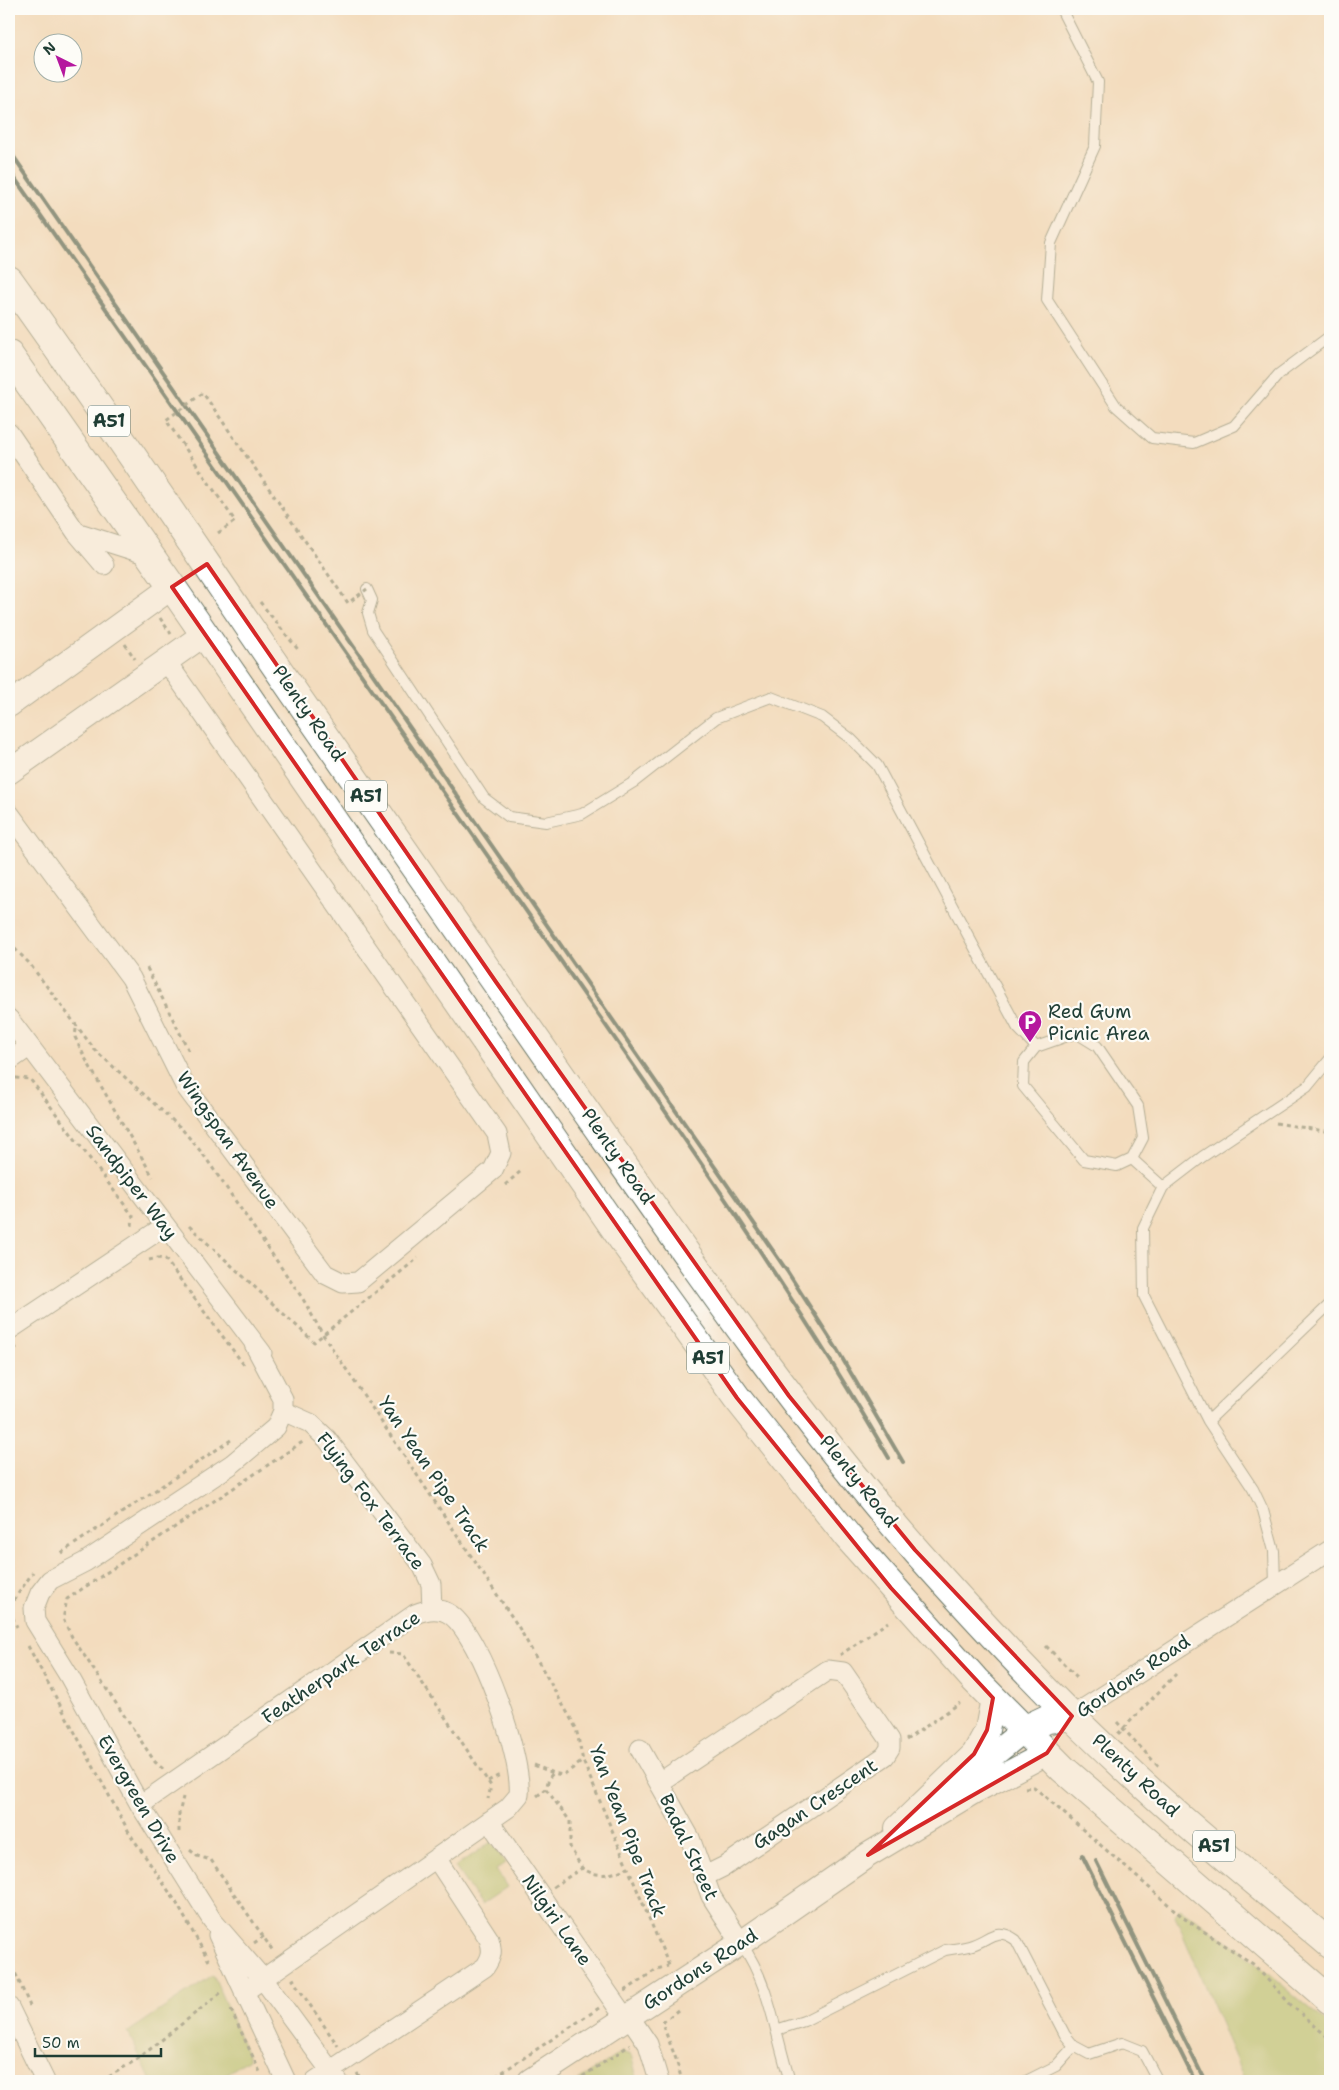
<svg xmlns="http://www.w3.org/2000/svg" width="1339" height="2090" font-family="'Shantell Sans',sans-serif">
<rect width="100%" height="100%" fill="#fdfcf7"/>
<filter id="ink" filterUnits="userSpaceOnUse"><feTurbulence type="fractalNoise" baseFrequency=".02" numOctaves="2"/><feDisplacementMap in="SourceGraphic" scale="10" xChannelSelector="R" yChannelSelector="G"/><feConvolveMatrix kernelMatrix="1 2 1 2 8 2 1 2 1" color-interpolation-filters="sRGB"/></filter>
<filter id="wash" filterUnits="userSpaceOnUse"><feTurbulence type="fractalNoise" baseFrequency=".0096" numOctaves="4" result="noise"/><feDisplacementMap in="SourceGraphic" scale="20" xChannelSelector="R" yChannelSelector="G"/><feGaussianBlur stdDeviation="1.12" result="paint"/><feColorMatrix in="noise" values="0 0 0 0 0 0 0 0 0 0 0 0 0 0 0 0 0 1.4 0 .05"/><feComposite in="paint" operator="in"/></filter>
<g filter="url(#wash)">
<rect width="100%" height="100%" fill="#f3dcbe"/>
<path fill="#a9c066" stroke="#647e4d" d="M491,1842L506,1863L496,1870L507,1887L481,1905L455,1867Z
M1181,1909L1238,1948L1330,2025V2081H1245L1175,1916Z
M213,1975L249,2059L216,2081H151L128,2032Z
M622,2052L631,2055L638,2081H578Z"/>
</g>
<g filter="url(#ink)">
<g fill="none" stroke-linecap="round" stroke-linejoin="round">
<g stroke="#697564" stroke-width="12">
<path id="service" d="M1061,9L1098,82L1095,146L1051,243L1047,300L1116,406L1152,438L1194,443L1234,426L1279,374L1330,336
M367,589L372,600L368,613L373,630L484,798L509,817L546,822L582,814L634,782L716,718L771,697L822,717L851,739L877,765L1017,1027L1036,1047
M1076,1033L1097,1046L1138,1106L1143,1138L1132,1159L1117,1166L1084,1160L1023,1086L1024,1062L1036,1047Z
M1132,1159L1163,1187
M1208,1421L1330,1304
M1275,1584L1274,1551L1263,1510L1253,1489L1208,1421L1144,1296L1143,1228L1163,1187L1202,1157L1307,1087L1330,1059
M741,1943C770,1984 775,2034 790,2081
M776,2030L804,2021L945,1950C953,1949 961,1948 969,1946C989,1941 995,1925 1016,1940L1065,2035L1074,2046L1089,2054L1122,2043L1142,2051L1158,2081
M1026,2081L1056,2066L1074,2046"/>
</g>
<g stroke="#697564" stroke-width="21">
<path id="minor" d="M9,433L76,532L104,565
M76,532L148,555
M9,813L131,978L185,1086L325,1274L343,1283L358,1282L493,1170L501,1153L497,1134L166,661
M9,1019L262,1353
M9,1061L29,1047
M9,1330L165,1226
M254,1344L283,1399V1411L276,1427L232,1464L85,1562L50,1580L40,1593L34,1608L35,1621L69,1676L140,1805L212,1920L263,1979L338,2081
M283,1411L310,1423L327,1439L422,1565L431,1584L432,1609
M1072,1716L1330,1550
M640,1749L690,1838L711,1896L741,1943
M659,1783L828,1670L843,1672L890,1740V1748L885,1756L725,1866L703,1877
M140,1805L415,1614C427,1609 440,1607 451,1615C481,1637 523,1759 519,1795L508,1808L244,1992
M489,1821L625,2018
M218,1935L286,2081
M9,2007L45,2081
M629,2016L648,2044L659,2081
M315,2081L485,1967C492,1957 493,1950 489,1939L436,1858"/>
</g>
<g stroke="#697564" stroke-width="26">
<path id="tertiary" d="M9,705L172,587
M9,772L203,635
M943,1795L1024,1730
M897,1828L974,1754L987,1730L993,1698
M530,2081L741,1943L868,1855L973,1792L1047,1753"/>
</g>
<g stroke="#697564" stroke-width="30">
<path id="trunk" d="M9,280C107,416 200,556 295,694C387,827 479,958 571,1090C682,1248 791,1408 918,1553C982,1625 1048,1696 1119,1762C1186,1826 1259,1884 1330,1944
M9,355L172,587L627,1246L737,1398L848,1537L975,1680L1063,1769L1330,2000
M1024,1730L1047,1719L1072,1716"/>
</g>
<path stroke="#697564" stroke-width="3" stroke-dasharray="4 4" stroke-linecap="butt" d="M260,602L300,652
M160,618L171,634
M125,644L135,659
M9,943L29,963L95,1050L181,1128L203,1154L303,1299L322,1333L518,1626L576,1728L583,1761L670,1968
M147,968L189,1051
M76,1029L75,1037L85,1058L153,1177
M9,1083L16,1078L30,1079L133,1216L132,1226
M1276,1123L1330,1132
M505,1185L521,1171
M189,1226L314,1342L418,1258
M149,1260L158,1258L165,1259L244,1365
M9,1352L17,1347
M61,1553L231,1440
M9,1607L33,1572
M9,1610L17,1627
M28,1646L130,1834L176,1902L209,1961
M1046,1646L1078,1678
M389,1653L403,1654L491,1786L488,1799
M840,1655L888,1622
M1117,1722L1159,1767
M1118,1734L1176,1674
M906,1740L960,1703
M534,1765L553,1773L563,1775L583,1761
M163,1769L155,1762L72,1637L63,1619L67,1599L304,1441
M488,1781L500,1775
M1025,1788L1034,1787L1185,1919L1253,1964L1291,2005L1330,2039
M546,1789L570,1821V1847L582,1868C596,1878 612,1875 627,1868
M537,1796L546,1789L549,1778L553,1773
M179,1832V1814L183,1797
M190,1850L197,1856L211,1860L273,1951
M553,1887L582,1868
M254,1943L264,1936
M9,1959L30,2006
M295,1979L293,1980L338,2046
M625,1991L657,1969L668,1966
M231,2010L260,2072
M678,2010L662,2023L676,2059L682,2081
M357,2073L362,2081
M102,2081L139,2058L223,1991
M489,2081L599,2008
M576,2081L630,2045"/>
<use href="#service" stroke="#fff" stroke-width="10"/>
<use href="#minor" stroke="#fff" stroke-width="19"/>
<use href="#tertiary" stroke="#fff" stroke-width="24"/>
<use href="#trunk" stroke="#fff" stroke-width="28"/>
<path stroke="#1f3d34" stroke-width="4" d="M9,150L787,1271L835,1346L903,1462
M9,170C187,422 363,675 538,928C659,1103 783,1275 889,1458
M1082,1855L1195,2081
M1096,1861L1205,2081"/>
<path stroke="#697564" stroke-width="3" stroke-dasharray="4 4" stroke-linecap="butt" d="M218,533L235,521L166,420L203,393L348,603L367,589"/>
</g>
</g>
<path d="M0 0H1339V2090H0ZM207,564L496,982L789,1396L915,1550L1072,1716L1047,1753L868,1855L974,1754L987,1730L993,1698L891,1588L737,1398L172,587Z" fill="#f3dcbe" fill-opacity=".55" fill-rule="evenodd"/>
<path fill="none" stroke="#d62828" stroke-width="4" stroke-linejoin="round" d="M207,564L496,982L789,1396L915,1550L1072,1716L1047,1753L868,1855L974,1754L987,1730L993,1698L891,1588L737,1398L172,587Z"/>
<defs>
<g id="parking-pin" transform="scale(1.25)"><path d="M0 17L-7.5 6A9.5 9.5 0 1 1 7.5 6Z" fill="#b5179e" stroke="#fdfcf7"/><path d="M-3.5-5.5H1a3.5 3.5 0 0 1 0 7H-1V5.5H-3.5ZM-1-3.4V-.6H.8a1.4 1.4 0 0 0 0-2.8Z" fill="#fff"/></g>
</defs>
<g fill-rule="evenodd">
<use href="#parking-pin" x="1030" y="1022"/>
</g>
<g text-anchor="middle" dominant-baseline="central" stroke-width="4.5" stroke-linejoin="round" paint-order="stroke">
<g fill="#fdfcf7" stroke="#62766e" stroke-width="1">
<rect x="88" y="405.5" width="42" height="31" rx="4"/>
<rect x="345" y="780.5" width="42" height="31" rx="4"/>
<rect x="687" y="1342.5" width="42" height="31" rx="4"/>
<rect x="1193" y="1830.5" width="42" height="31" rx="4"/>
</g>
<g font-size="18" font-weight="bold" fill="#1f3d34">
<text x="109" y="421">A51</text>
<text x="366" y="796">A51</text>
<text x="708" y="1358">A51</text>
<text x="1214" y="1846">A51</text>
</g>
<g font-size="19" fill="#1f3d34" stroke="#fdfcf7">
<text transform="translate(309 713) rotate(55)">Plenty Road</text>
<text transform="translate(228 1140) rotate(55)">Wingspan Avenue</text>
<text transform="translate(618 1156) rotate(55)">Plenty Road</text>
<text transform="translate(132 1182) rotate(53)">Sandpiper Way</text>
<text transform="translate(434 1474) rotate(56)">Yan Yean Pipe Track</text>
<text transform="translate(859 1481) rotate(51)">Plenty Road</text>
<text transform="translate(371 1501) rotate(53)">Flying Fox Terrace</text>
<text transform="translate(341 1667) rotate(-34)">Featherpark Terrace</text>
<text transform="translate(1133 1676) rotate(-34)">Gordons Road</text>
<text transform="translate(1136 1775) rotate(43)">Plenty Road</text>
<text transform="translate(139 1799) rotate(60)">Evergreen Drive</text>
<text transform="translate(815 1804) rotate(-34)">Gagan Crescent</text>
<text transform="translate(628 1831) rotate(69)">Yan Yean Pipe Track</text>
<text transform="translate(689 1847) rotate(65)">Badal Street</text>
<text transform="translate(557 1920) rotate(55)">Nilgiri Lane</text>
<text transform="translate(700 1969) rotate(-33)">Gordons Road</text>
</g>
<g font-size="19" fill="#1f3d34" stroke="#fdfcf7" text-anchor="start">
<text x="1048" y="1011">Red Gum<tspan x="1048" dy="22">Picnic Area</tspan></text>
</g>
</g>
<rect width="1339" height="2090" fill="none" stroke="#fdfcf7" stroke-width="30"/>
<g transform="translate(58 58) rotate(318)"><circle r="24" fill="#fdfcf7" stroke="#a4b0a9"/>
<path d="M0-4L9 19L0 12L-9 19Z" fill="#b5179e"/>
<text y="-8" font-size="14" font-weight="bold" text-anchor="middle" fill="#1f3d34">N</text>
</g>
<path d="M35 2048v8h126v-8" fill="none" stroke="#1f3d34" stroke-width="2.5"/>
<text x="42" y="2048" font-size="15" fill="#1f3d34" stroke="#fdfcf7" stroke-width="4" paint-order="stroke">50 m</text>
</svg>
